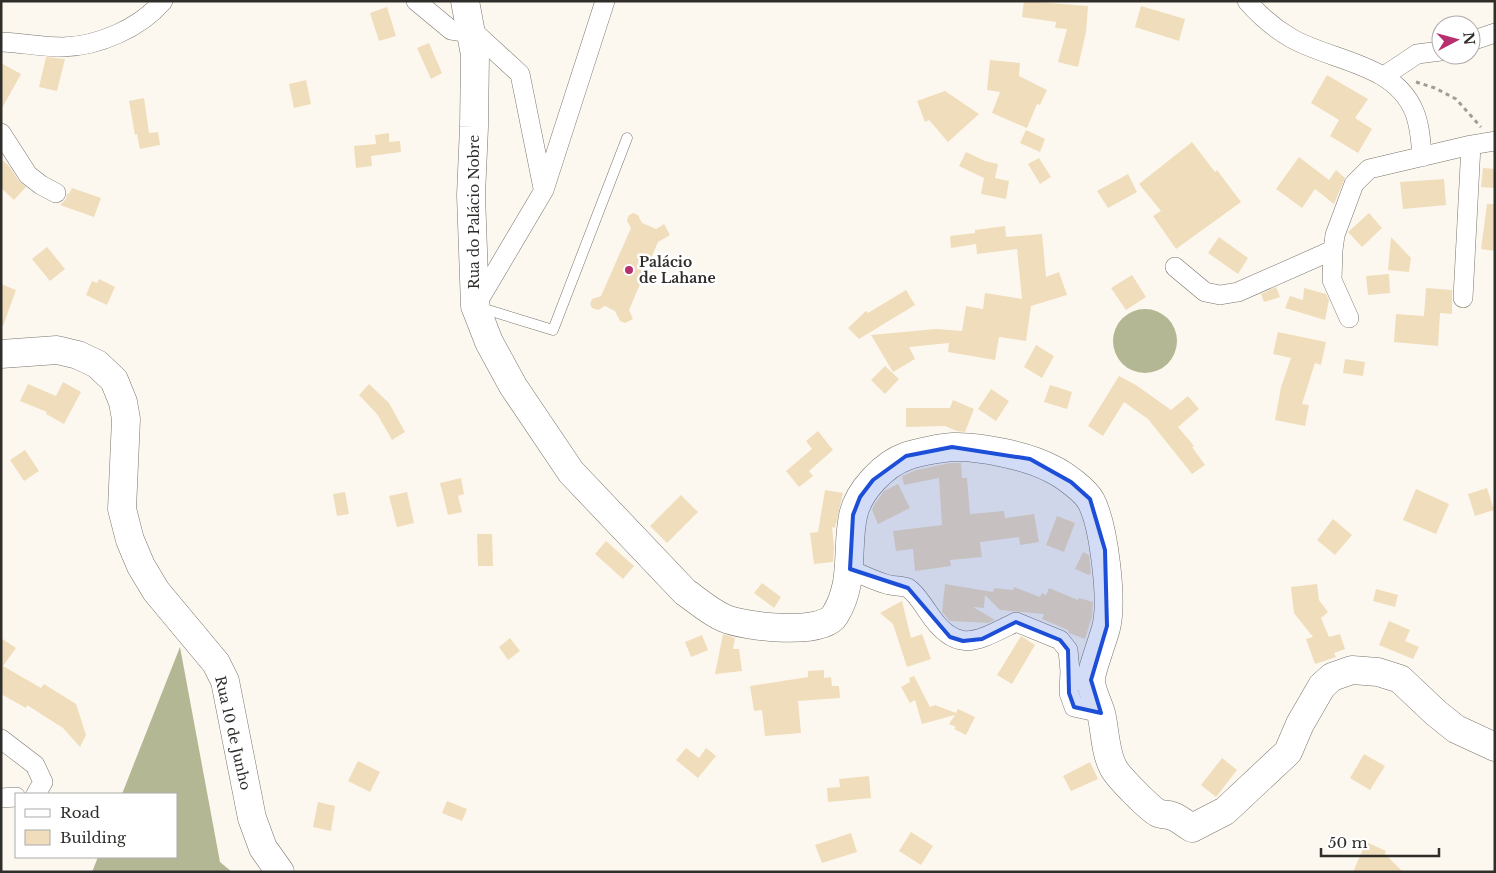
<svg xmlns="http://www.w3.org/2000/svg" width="1496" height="873" font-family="'Libre Baskerville',serif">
<rect width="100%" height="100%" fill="#fdf8ef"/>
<path fill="#b4b793" d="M1113 341a32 32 0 1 1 64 0a32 32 0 1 1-64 0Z
M180,647L220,862L232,872H92L98,857H176V794H122Z"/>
<path fill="#f0ddbb" d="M1024,1L1088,6L1086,32L1078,67L1058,62L1067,29L1055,28L1056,22L1022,17Z
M1141,6L1185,19L1179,41L1135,27Z
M387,7L396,36L379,41L370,13Z
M429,43L442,73L431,79L417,48Z
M46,57L65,59L57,91L39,87Z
M990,60L1020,63L1019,76L1047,90L1040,105L1037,104L1027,128L992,113L1000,92L987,90Z
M1,63L21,74L1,110Z
M1327,75L1368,99L1355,118L1372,129L1358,153L1330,136L1339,120L1311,103Z
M306,80L311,104L294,108L289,84Z
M945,91L979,114L948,142L929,120L925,122L917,101Z
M144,98L149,133L158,132L160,145L140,149L137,134L135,135L129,101Z
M1026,130L1045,139L1040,152L1020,143Z
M389,133V142L400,141L401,152L371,156L372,166L356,168L354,146L376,144L375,135Z
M1192,142L1215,172L1217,170L1241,202L1176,249L1153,216L1161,211L1139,184Z
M966,152L985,161L998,164L995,178L1009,181L1006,199L981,194L984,178L959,166Z
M1299,157L1329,180L1336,170L1345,178L1334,204L1315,189L1302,208L1276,189Z
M1039,158L1051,177L1040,184L1028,164Z
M1,159L9,166L19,181L26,187L14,200L1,188Z
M1483,168L1495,169V188L1481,187Z
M1128,174L1137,192L1108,208L1097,191Z
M1444,179L1446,205L1403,209L1400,182Z
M72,188L101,198L94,217L60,205L66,199L67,193L69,194Z
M1487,204H1495V251L1481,249Z
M633,213L638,215L642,223L656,229L664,224L670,235L658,242L629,310L633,319L625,323L620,321L615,311L605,306L598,310L592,308L590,304L592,299L601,296L631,228L627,221L628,216Z
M1369,213L1382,228L1362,247L1348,232Z
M1005,226L1006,237L1042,234L1046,277L1059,272L1067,295L1031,306L1026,341L999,337L995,360L948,352L949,343L909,347L915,359L893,372L871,335L936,329L962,331L966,306L983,309L985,293L1022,299L1017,249L977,254L976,244L951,248L950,236L975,233V230Z
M1219,237L1248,258L1238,274L1208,253Z
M1391,237L1411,258L1409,272L1388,270Z
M47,247L65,269L50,281L32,259Z
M1389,274L1390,293L1368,295L1366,276Z
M1132,275L1146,297L1126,310L1111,288Z
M99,279L115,287L107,305L86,295L92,281L97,283Z
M1,284L16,290L3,326H1Z
M1276,287L1280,297L1264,302L1261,294Z
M1304,288L1326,294L1329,300L1325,320L1285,308L1290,296L1303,300Z
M1426,288L1452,290V314L1440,313L1438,346L1394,342L1396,314L1424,316Z
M906,290L915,305L859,339L848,328L866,311L868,313Z
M1278,332L1326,342L1321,365L1315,363L1302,404L1309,405L1305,426L1275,420L1281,387L1291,358L1273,354Z
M1036,345L1054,356L1042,378L1024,367Z
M1345,359L1365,362L1363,376L1343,373Z
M885,366L899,379L885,394L871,380Z
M1119,376L1136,385L1171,410L1188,396L1199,409L1178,427L1194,446L1192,447L1205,465L1192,474L1148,419L1124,402L1103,436L1088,426Z
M63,382L81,392L64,424L46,414L47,412L20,401L28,384L56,396Z
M369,384L389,403L405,432L392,440L377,414L359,395Z
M1050,385L1072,392L1067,409L1044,402Z
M991,389L1009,401L996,421L978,409Z
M953,400L974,409L965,432L957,431L945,426L906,427V408H950Z
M818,431L833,450L809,471L813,476L799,487L786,471L812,449L806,441Z
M25,450L39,471L24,481L10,460Z
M950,463H961L962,478H967L970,514L1004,511L1005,518L1034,514L1039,542L1020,545L1019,537L980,542L982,557L950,560L951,566L915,571L913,549L896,551L893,531L942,525L939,478L904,485L902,476L916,470Z
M461,478L464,494L458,496L462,512L448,515L440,483Z
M898,484L910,508L878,524L872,510L874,505L884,491Z
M1487,488L1494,510L1475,516L1468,494Z
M1416,489L1449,504L1436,534L1403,520Z
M825,490L843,493L835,528L832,527L834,548L833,562L814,564L810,533L818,532Z
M345,492L349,514L337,516L333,494Z
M407,492L414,523L397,527L389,496Z
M681,495L698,512L667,543L650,526Z
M1057,516L1075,523L1064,552L1046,545Z
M1333,519L1352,535L1335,555L1317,540Z
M477,534H492L493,566H478Z
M606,541L634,566L623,579L595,554Z
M1083,552L1089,555L1091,573L1089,575L1075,569Z
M762,583L781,597L774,608L754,593Z
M945,584L993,592L994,588L1013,590L1014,587L1040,597L1042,593L1046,595L1049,588L1078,600L1079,598L1093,602L1092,617L1085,639L1069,633L1068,630L1042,619L1044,614L1000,610L985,595L984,608L973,607L995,620L988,623L950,621L942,612Z
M1317,584L1319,600L1328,612L1321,618L1329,637L1340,634L1345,649L1334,653L1336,657L1315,664L1306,639L1313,637L1294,613L1291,587Z
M1376,589L1398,595L1395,607L1373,601Z
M902,601L911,638L922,634L931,659L907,667L893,624L880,613Z
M1389,621L1410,630L1405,641L1419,647L1413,659L1379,645Z
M723,634L735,638L733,649H739L742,671L715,674Z
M702,635L708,650L691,657L685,642Z
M1021,636L1035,645L1012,684L997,675Z
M1,638L16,648L3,666L41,688L44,684L76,704L86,735L80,747L63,728L27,705L26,708L1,694Z
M510,638L520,651L508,660L499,647Z
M824,670V678L831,677L832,686H839L840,698L798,701L801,733L765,736L762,710L754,711L750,686L808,677V671Z
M914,676L930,707L935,705L956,713L958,709L975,717L966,735L954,729L956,727L949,724L955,715L922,724L915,700L910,703L901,687L910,682L909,678Z
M686,748L699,758L706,748L716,756L698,778L676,760Z
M1364,754L1385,766L1370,790L1350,778Z
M1222,758L1237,770L1216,797L1201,785Z
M358,761L380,772L370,792L348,781Z
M1090,762L1098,779L1071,791L1063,776Z
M869,776L871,798L828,802L827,788L840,787L839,779Z
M447,801L467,809L462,821L442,813Z
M318,802L335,806L331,831L313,827Z
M911,832L933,846L921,865L899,851Z
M851,833L857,852L822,863L815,845Z
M1366,842L1386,851L1385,854L1403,872H1353Z"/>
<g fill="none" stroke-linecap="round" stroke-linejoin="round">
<g stroke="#78746c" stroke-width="11">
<path id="lane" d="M478,307L553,330L627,138"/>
</g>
<g stroke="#78746c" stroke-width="20">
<path id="street" d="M416,1L451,30L471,33
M1247,1C1260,16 1274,28 1291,38C1331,61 1394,63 1414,111C1420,125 1421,142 1422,157
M470,28L520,74L543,188
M1471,41L1495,33
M1,42C22,43 43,47 63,47C99,46 140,28 163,1
M1384,76L1417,54L1441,51
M1,133L28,175L41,185L56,193
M1175,267L1205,292L1220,295L1238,292L1333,250
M1463,298L1471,145L1495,141
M476,305L544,190L605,1
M1349,318L1332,280L1333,250L1335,235L1354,184L1369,169L1471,145
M850,569C862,575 875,581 889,585C895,586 903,586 908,588C916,593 923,605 928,612C957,656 977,641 1016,622L1060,640L1068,650L1070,671L1069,693L1074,707L1101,713
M1,739L35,765L43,782L36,794
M1,798L16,797"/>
</g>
<g stroke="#78746c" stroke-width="29">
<path id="primary" d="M465,1L475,55L474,127L471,195L475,306L489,342L513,386L571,472L685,592C698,601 710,612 724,618C744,627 823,636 835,615C855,583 846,550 853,516C858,491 884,464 907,456C919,452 940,448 953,447C979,446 1028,456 1052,469C1063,474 1085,490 1091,501C1104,526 1113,601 1106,628C1103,640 1090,673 1091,682C1092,692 1098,703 1101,713C1105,729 1105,752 1113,767C1117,776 1150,809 1158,813C1162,815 1168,814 1172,816C1179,818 1185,824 1192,828L1225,811L1288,752L1300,724L1322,686L1332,677L1352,670L1378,672L1400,679L1436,713L1456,729L1495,747
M1,354L57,350L78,355L97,364L114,380L123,402L126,419L122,509L130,540L141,566L156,591L216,663L225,681L252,818L263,848L280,872"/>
</g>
<path stroke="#a09c96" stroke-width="3" stroke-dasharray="4 4" stroke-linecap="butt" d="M1416,82L1435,88L1456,99L1481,127"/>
<use href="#lane" stroke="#fff" stroke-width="10"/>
<use href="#street" stroke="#fff" stroke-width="19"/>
<use href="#primary" stroke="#fff" stroke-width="28"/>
</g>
<path fill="#1d4ed8" fill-opacity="0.2" stroke="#1d4ed8" stroke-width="4" stroke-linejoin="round" d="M952,447L1030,459L1071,482L1090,499L1105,550L1107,626L1091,680L1101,713L1074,707L1069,693L1068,650L1060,640L1016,622L982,639L963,641L950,637L908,588L850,569L853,515L860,497L873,480L906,456Z"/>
<circle fill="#b72f6f" stroke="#fff" stroke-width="2" cx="629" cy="270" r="5"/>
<g text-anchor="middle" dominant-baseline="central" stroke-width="5" stroke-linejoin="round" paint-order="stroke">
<g font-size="14" fill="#302e2b" stroke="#fff">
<text transform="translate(474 212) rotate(-90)">Rua do Palácio Nobre</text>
<text transform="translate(233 733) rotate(77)">Rua 10 de Junho</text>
</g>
<g font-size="14" font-weight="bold" fill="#302e2b" stroke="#fff" text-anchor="start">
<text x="639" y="262">Palácio<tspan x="639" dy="16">de Lahane</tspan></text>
</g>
</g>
<rect width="1496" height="873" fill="none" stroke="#302e2b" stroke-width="5"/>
<rect x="15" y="793" width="162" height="65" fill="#ffffff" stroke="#acabaa"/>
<rect x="25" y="809" width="25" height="8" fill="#ffffff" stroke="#acabaa"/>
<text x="60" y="818" font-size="15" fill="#302e2b">Road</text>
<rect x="25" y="830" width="25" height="15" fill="#f0ddbb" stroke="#acabaa"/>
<text x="60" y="843" font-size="15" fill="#302e2b">Building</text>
<g transform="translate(1456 40) rotate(84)"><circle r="24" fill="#ffffff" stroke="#acabaa"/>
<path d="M0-4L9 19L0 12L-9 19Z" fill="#b72f6f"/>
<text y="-8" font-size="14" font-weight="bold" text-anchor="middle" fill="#302e2b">N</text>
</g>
<path d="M1321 848v8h118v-8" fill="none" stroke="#302e2b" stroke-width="2.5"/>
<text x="1328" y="848" font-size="15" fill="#302e2b" stroke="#ffffff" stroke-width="4" paint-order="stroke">50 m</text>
</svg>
